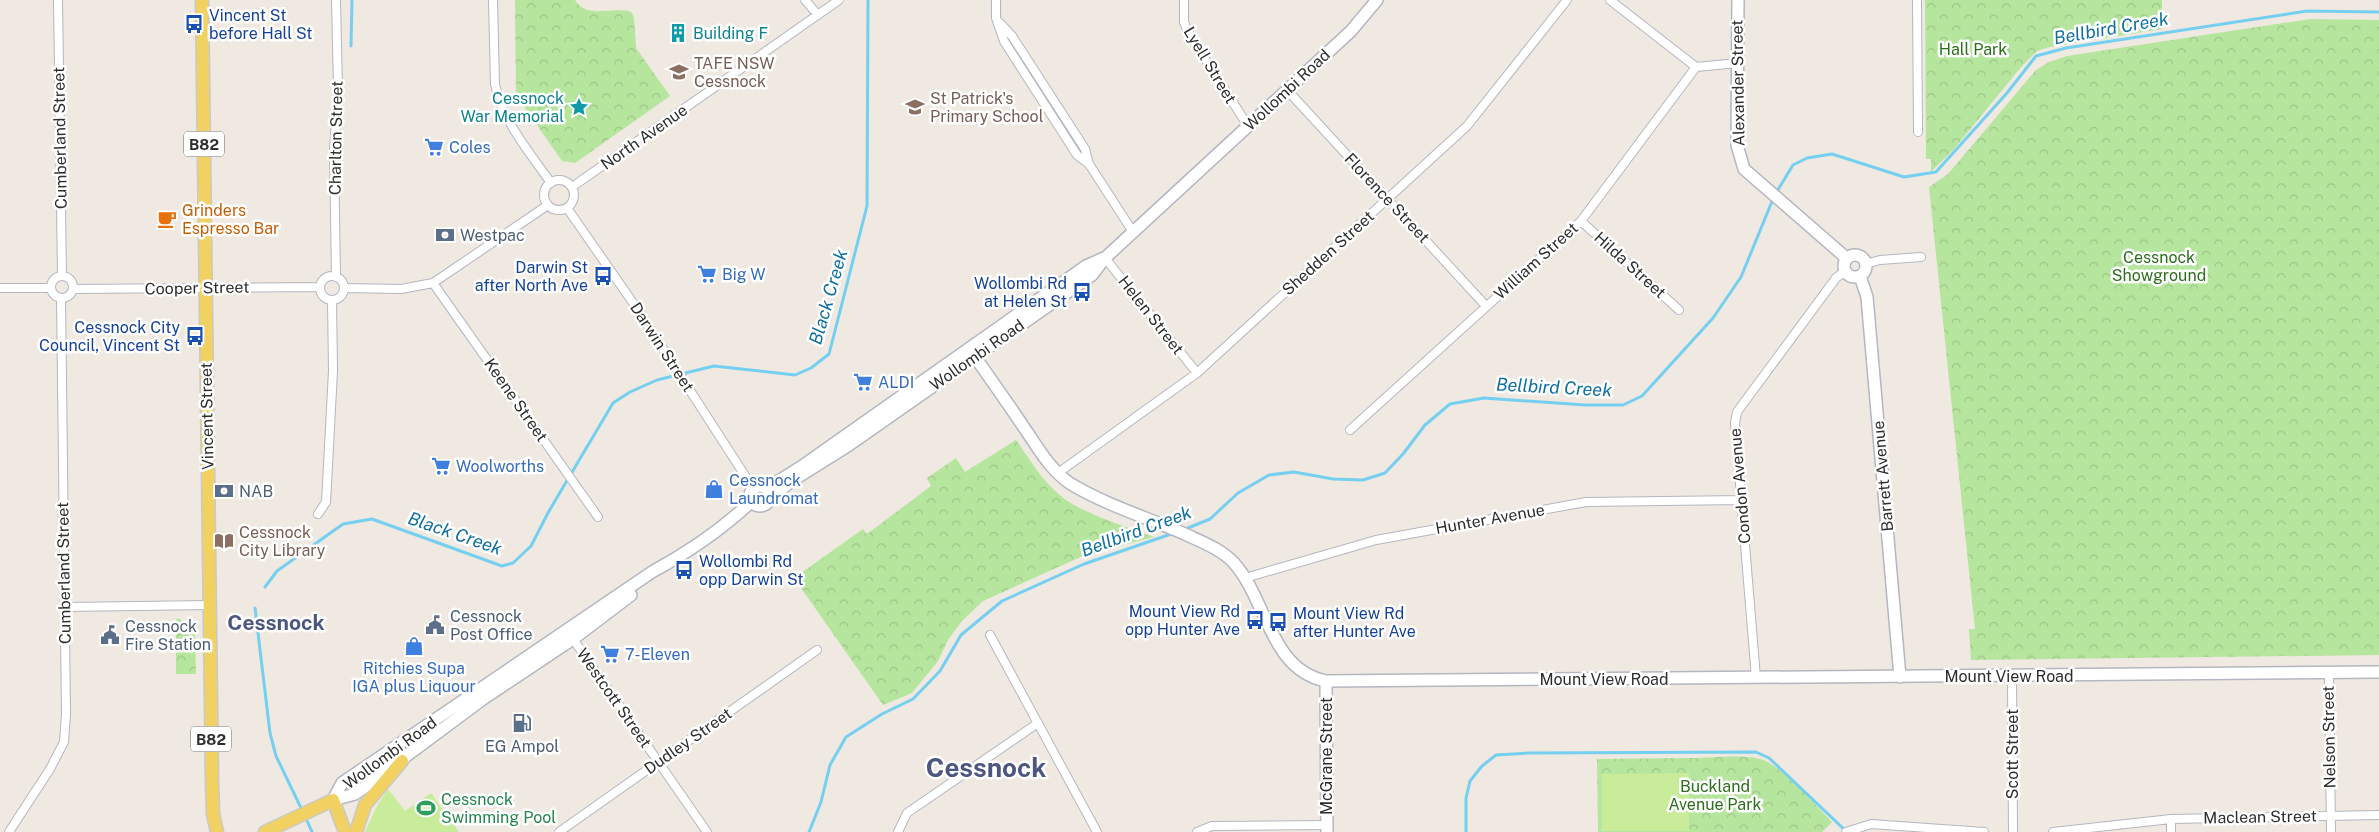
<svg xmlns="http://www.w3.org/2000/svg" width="2379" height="832" font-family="'Public Sans',sans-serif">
<defs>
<pattern id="park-crowns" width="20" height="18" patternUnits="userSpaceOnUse" patternTransform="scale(1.25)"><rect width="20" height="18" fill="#b6e59e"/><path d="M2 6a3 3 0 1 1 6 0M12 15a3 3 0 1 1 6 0" fill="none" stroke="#9dc588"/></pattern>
</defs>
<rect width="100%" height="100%" fill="#efe9e1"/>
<path fill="url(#park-crowns)" d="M515,0H575C587,20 613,6 631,12L634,17L636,48L670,96L575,163L562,161L516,95Z
M1925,0H2162V29L2050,47L2037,51L2022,66L1954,149L1931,172V159H1926Z
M2310,19L2379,20V655L1971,660L1969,629H1975L1929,187L1948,174L2036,70L2049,62L2067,56Z
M1016,440C1030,460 1043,482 1062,497C1084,514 1127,527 1154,537L1085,555L983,601L962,621L948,640L938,661L912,693L883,705L794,578L863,529L867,534L931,486L927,478L956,458L965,472Z
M176,619H180L195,633L196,674H176Z
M1690,758C1711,758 1740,754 1760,759C1781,764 1816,806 1832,822L1822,832H1598L1597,759Z"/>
<path fill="#c9ec9a" d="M1689,773V831H1602V774Z
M388,789L405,811L431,793L459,832H365L378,804Z"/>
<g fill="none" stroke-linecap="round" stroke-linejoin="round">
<path stroke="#75cff0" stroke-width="3" d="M351,46L352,0
M1776,193L1793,165L1807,158L1832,154L1904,177L1936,172L2007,93L2036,56L2066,48L2307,11L2379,12
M1183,530L1210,519L1238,493L1269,475L1294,472L1333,479L1363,480L1385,473L1403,454L1425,425L1450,404L1484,398L1585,405H1623L1642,396L1713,318L1741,277L1773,199
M265,587L277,571L343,524L372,519L502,566L513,563L531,546L549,511L613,403L630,392L657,380L714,366L795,375L811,368L829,354L867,206L868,0
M255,608L270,733L276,756L302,810
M305,816L312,832
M809,832L821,802L830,765L846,737L882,714L913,699L940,671L961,635L1002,601L1084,564L1174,533
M1466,832V798L1470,781L1482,766L1496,755L1529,753L1756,752L1769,758L1847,832"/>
<g stroke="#b4b7c1" stroke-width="10">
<path id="street" d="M58,0L62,276
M493,0L495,84C502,120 530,153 551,183
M805,0L818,15
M996,0V18L1004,41L1077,155L1089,164L1133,232
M1184,0V22L1188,32L1248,126
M1610,0L1696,67L1738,63
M1917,0L1918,132
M999,22L1012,36L1085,149L1089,164
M1288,91L1486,306
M544 195a15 15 0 1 1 30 0a15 15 0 1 1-30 0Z
M572,187L839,0
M567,208L638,310L753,488
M1581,221L1679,310
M1105,258L1197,373
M1865,264L1880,260L1921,257
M51 287a11 11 0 1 1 22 0a11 11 0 1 1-22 0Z
M320 288a12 12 0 1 1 24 0a12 12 0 1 1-24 0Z
M336,277L334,150L338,89L336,0
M433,283L598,517
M0,288H51
M344,288L401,289L433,283L548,205
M73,289L320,287
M1350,430L1581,221L1696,67
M1058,473L1197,373L1467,126L1567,0
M318,514L326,502L327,484L333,371L332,300
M1245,578L1376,540L1586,502L1741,500
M65,607L209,605
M990,635L1097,832
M573,639L707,832
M2329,672L2331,832
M2012,677L2013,832
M1756,678L1735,423L1737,412L1836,278L1845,271
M2171,819V832
M9,832L50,769L64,742L66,714L61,298
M559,832L817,650
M898,832L907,813L1038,723
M1197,832L1212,826L1327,825
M1846,832L1871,824L1984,832
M2053,832L2171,819L2379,815"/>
</g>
<g stroke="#b4b7c1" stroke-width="14">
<path id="secondary" d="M1738,0L1737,145L1744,169L1844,256L1846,260
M1844 266a11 11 0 1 1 22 0a11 11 0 1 1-22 0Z
M1860,276L1867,297L1900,677
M975,357C992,381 1009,405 1025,429C1038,448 1051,471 1071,484C1106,505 1148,518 1185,534C1202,542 1221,549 1234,563C1267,600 1270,670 1326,681L2379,672
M750 496a10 10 0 1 1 20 0a10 10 0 1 1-20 0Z
M765,487L782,479L801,467L1086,266L1104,258
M770,499L790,482L849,445L1092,275L1105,258L1351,31L1377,0
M1326,681L1327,832
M333,800L342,783L652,572C687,553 722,529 751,502
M333,800L355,794L483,699L573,639L631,595"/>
</g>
<g stroke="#c9c9c9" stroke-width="15">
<path id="primary" d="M202,0L212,782L213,814L217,832
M265,832L333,800L345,832
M356,832L365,805L402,761"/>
</g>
<use href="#street" stroke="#fff" stroke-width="8"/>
<use href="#secondary" stroke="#fff" stroke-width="11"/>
<use href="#primary" stroke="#f2d163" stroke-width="12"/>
</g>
<defs>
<g id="bus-bare" transform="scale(1.5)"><path d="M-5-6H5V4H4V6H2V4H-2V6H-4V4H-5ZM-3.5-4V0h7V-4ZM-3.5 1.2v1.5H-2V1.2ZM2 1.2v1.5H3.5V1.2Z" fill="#1a4fb4" stroke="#fff" stroke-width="2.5" paint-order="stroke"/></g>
<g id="building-bare" transform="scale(1.5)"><path d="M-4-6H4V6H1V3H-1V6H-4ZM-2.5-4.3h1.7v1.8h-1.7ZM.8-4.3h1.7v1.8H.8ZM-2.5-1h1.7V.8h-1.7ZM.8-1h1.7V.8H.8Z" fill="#0f9aa8" stroke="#fff" stroke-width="2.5" paint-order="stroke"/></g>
<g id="university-bare" transform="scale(1.5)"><path d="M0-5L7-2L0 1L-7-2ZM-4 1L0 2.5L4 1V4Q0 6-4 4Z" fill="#8d6e63" stroke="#fff" stroke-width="2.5" paint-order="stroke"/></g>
<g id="sight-bare" transform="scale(1.5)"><path d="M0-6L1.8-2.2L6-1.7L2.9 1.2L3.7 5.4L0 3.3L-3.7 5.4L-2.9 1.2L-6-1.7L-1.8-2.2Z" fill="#0f9aa8" stroke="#fff" stroke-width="2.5" paint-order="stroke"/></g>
<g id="school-bare" transform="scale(1.5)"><path d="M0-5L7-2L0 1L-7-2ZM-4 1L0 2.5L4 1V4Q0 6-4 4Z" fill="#8d6e63" stroke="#fff" stroke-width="2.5" paint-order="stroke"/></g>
<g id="supermarket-bare" transform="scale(1.5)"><path d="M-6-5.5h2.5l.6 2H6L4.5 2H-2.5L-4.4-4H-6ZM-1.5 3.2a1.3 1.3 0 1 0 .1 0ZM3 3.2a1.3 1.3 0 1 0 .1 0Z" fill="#3f7fe0" stroke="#fff" stroke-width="2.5" paint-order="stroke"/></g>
<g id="cafe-bare" transform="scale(1.5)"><path d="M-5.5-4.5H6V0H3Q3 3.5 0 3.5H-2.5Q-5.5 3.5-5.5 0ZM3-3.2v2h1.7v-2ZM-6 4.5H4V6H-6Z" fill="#e8710a" stroke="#fff" stroke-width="2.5" paint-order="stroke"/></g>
<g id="bank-bare" transform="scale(1.5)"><path d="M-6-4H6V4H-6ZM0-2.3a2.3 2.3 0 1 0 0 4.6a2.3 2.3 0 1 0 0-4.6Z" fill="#5c6f8a" stroke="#fff" stroke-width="2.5" paint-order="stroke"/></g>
<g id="shop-bare" transform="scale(1.5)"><path d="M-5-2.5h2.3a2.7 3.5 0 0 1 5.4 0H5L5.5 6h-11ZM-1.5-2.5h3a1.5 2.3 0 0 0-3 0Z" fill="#3f7fe0" stroke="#fff" stroke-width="2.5" paint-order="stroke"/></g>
<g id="library-bare" transform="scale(1.5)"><path d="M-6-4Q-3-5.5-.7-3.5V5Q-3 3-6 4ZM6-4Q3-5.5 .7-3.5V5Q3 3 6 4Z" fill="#8d6e63" stroke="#fff" stroke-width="2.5" paint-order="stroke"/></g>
<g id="civic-bare" transform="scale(1.5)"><path d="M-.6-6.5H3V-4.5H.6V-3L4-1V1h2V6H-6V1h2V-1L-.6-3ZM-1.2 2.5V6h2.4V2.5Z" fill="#5c6f8a" stroke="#fff" stroke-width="2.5" paint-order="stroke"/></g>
<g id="fuel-bare" transform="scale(1.5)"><path d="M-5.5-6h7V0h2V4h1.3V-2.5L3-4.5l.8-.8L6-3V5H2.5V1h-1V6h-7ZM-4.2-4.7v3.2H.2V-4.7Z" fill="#5c6f8a" stroke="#fff" stroke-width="2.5" paint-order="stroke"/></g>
<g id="stadium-bare" transform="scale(1.5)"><path d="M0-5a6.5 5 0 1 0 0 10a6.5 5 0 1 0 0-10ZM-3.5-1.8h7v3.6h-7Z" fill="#2e9e5b" stroke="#fff" stroke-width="2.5" paint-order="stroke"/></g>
</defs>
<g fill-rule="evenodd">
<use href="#bus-bare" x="194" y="24"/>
<use href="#building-bare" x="678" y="33"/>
<use href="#university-bare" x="679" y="72"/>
<use href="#sight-bare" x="579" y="107"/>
<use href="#school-bare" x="915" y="107"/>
<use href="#supermarket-bare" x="434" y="147"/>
<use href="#cafe-bare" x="167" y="219"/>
<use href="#bank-bare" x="445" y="235"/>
<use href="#supermarket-bare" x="707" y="274"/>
<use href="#bus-bare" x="603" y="276"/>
<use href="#bus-bare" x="1082" y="292"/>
<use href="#bus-bare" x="195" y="336"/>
<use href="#supermarket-bare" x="863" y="382"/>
<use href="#supermarket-bare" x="441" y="466"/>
<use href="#shop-bare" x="714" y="489"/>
<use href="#bank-bare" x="224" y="491"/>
<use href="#library-bare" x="224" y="541"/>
<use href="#bus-bare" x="684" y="570"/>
<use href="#bus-bare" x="1255" y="620"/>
<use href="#bus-bare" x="1278" y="622"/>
<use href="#civic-bare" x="435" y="625"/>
<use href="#civic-bare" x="110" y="635"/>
<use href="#shop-bare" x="414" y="646"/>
<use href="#supermarket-bare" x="610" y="654"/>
<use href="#fuel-bare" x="522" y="723"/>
<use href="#stadium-bare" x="426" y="808"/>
</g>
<g text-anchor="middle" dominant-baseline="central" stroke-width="5" stroke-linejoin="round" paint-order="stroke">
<g fill="#fff" stroke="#6d6d6d" stroke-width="1">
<rect x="184" y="131.5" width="40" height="25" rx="4"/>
<rect x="191" y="726.5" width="40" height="25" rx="4"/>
</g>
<g font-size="15" font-weight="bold" fill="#2e2e2e">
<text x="204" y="144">B82</text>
<text x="211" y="739">B82</text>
</g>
<g font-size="16" fill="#164399" stroke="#fff" text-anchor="end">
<text x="209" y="15" text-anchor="start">Vincent St<tspan x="209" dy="18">before Hall St</tspan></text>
<text x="588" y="267">Darwin St<tspan x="588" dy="18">after North Ave</tspan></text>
<text x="1067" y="283">Wollombi Rd<tspan x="1067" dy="18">at Helen St</tspan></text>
<text x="180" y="327">Cessnock City<tspan x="180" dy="18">Council, Vincent St</tspan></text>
<text x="699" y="561" text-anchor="start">Wollombi Rd<tspan x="699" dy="18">opp Darwin St</tspan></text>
<text x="1240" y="611">Mount View Rd<tspan x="1240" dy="18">opp Hunter Ave</tspan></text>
<text x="1293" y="613" text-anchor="start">Mount View Rd<tspan x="1293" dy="18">after Hunter Ave</tspan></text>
</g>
<g font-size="16" fill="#0d838f" stroke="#fff" text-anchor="start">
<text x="693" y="33">Building F</text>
<text x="564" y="98" text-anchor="end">Cessnock<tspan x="564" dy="18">War Memorial</tspan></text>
</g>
<g font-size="16" fill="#2c6e1b" stroke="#fff">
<text x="1973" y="49">Hall Park</text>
<text x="2159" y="257">Cessnock<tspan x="2159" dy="18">Showground</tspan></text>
<text x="1715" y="786">Buckland<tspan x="1715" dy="18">Avenue Park</tspan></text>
</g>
<g font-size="16" fill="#785e54" stroke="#fff" text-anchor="start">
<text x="694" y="63">TAFE NSW<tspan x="694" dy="18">Cessnock</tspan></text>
<text x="930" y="98">St Patrick's<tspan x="930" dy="18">Primary School</tspan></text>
<text x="239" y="532">Cessnock<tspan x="239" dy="18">City Library</tspan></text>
</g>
<g font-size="16" fill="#2e2e2e" stroke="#fff">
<text transform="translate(1210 65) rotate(59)">Lyell Street</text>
<text transform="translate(1738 83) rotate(-91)">Alexander Street</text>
<text transform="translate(1287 90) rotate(-43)">Wollombi Road</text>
<text transform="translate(644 137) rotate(-35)">North Avenue</text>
<text transform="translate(60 138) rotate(-91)">Cumberland Street</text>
<text transform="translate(336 138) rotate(-89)">Charlton Street</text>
<text transform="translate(1387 198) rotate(47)">Florence Street</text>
<text transform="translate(1328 253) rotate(-42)">Shedden Street</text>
<text transform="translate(1536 261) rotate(-42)">William Street</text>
<text transform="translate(1630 265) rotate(42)">Hilda Street</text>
<text transform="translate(197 288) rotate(-1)">Cooper Street</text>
<text transform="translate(1151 315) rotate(52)">Helen Street</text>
<text transform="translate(662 347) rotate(57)">Darwin Street</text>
<text transform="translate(977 355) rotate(-35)">Wollombi Road</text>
<text transform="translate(516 400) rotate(55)">Keene Street</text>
<text transform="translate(207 416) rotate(-91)">Vincent Street</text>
<text transform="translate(1883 476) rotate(-95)">Barrett Avenue</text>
<text transform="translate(1740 486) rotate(-95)">Condon Avenue</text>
<text transform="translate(1490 519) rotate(-10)">Hunter Avenue</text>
<text transform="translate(64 573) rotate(-91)">Cumberland Street</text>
<text x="2009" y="676">Mount View Road</text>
<text x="1604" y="679">Mount View Road</text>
<text transform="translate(614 698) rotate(55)">Westcott Street</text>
<text transform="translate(2329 737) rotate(-91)">Nelson Street</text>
<text transform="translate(688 741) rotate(-35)">Dudley Street</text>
<text transform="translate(390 753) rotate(-36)">Wollombi Road</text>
<text transform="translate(2012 754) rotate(-90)">Scott Street</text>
<text transform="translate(1326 756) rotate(-90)">McGrane Street</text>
<text transform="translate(2260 817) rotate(-1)">Maclean Street</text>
</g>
<g font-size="16" fill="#366cbe" stroke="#fff" text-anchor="start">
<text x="449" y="147">Coles</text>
<text x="722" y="274">Big W</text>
<text x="878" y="382">ALDI</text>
<text x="456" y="466">Woolworths</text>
<text x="729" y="480">Cessnock<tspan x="729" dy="18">Laundromat</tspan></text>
<text x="625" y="654">7-Eleven</text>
<text x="414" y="668" text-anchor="middle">Ritchies Supa<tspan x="414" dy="18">IGA plus Liquour</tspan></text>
</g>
<g font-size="16" fill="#c56008" stroke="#fff" text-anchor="start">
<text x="182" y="210">Grinders<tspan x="182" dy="18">Espresso Bar</tspan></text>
</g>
<g font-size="16" fill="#4e5e75" stroke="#fff" text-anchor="start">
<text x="460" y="235">Westpac</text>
<text x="239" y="491">NAB</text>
<text x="450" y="616">Cessnock<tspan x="450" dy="18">Post Office</tspan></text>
<text x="125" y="626">Cessnock<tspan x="125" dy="18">Fire Station</tspan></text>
<text x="522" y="746" text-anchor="middle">EG Ampol</text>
</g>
<g font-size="16" fill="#27864d" stroke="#fff" text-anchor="start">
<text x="441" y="799">Cessnock<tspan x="441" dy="18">Swimming Pool</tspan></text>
</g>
<g font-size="18" font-style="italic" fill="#0d6fa3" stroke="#fff">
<text transform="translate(2111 28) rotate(-10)">Bellbird Creek</text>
<text transform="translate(828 297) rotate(-74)">Black Creek</text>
<text transform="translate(1554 387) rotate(3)">Bellbird Creek</text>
<text transform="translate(1136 531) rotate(-20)">Bellbird Creek</text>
<text transform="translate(455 533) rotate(19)">Black Creek</text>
</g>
<g font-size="21" font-weight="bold" fill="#4d5680" stroke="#fff">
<text x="276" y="622">Cessnock</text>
</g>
<g font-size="26" font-weight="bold" fill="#4d5680" stroke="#fff">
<text x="986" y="767">Cessnock</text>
</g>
</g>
</svg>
